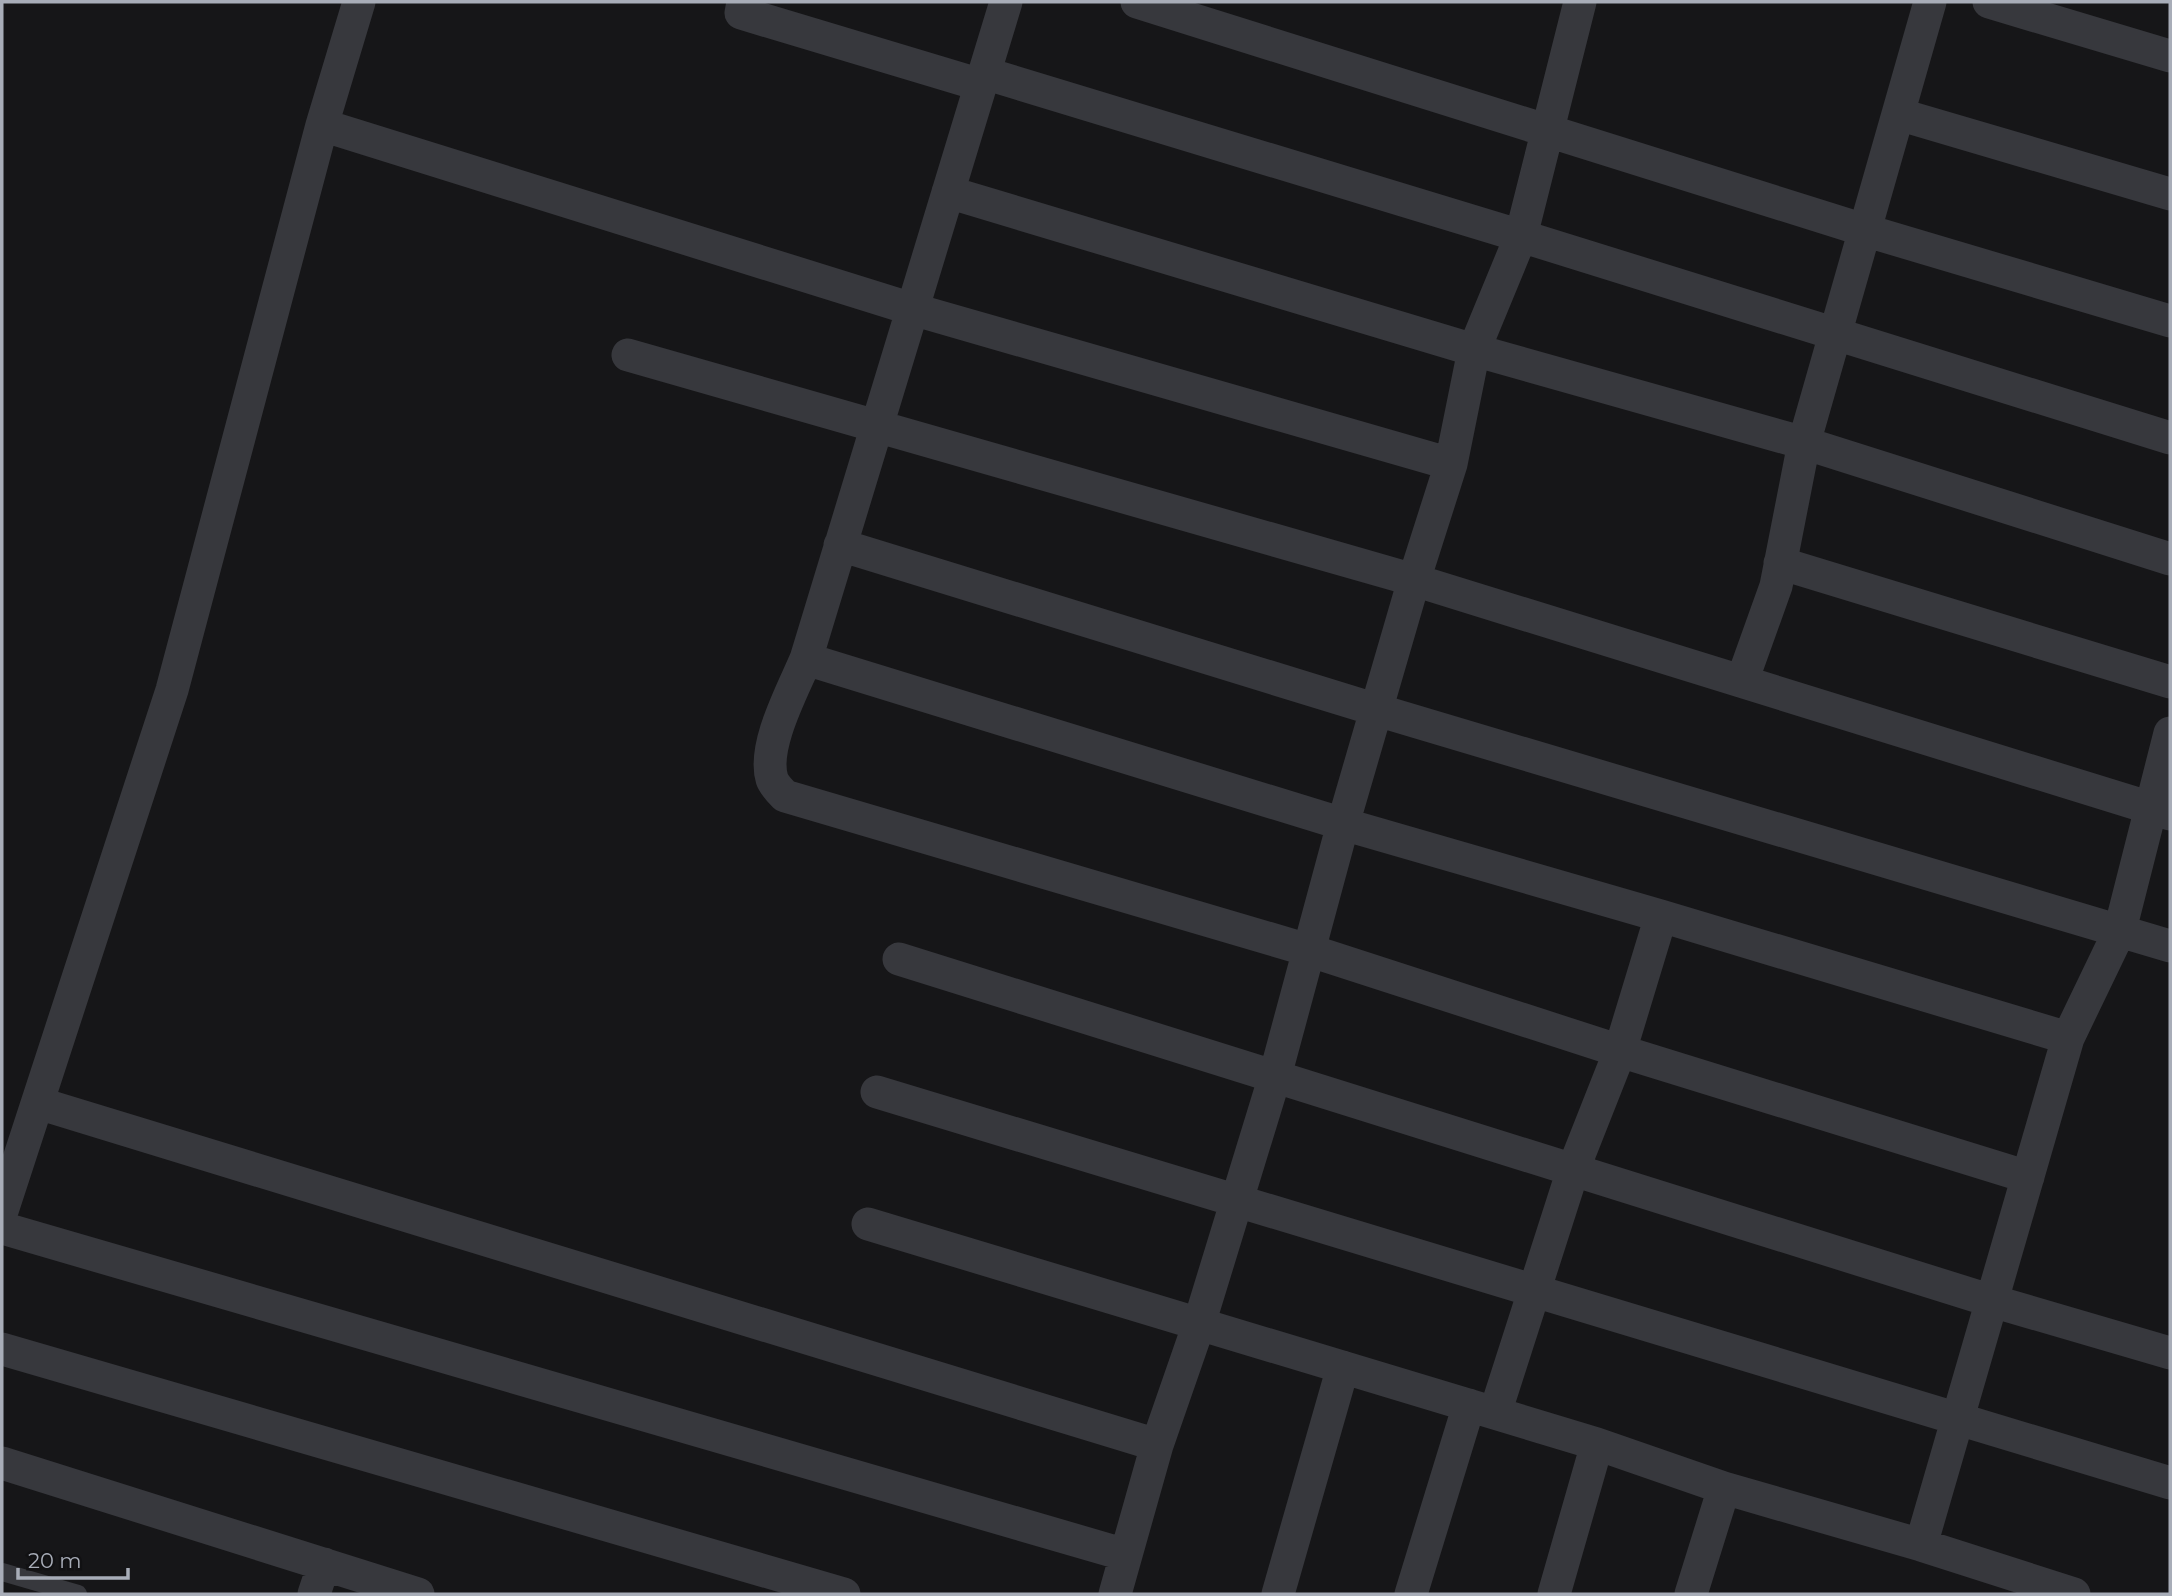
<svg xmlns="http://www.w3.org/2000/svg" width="2172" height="1596" font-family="Montserrat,sans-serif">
<rect width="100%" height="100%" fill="#161618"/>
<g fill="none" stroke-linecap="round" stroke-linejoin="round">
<path stroke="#37383d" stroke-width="18" d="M2,1572L78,1594"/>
<path stroke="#37383d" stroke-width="33" d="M743,2L741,13L981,85
M1006,2L806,659C793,690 762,746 772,779C774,785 780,791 785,796L1308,950L1620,1051L2028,1177
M1137,2L1864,230L2170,321
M1930,2L1804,443L2170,559
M1989,2L2170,56
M984,73L1521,236L2170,438
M1898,114L2170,194
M322,125L912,309L1451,464
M948,192L1474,350L1804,443L1776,586L1742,681
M628,355L1414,580L2170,814
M840,545L1377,710L2170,946
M1780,563L2170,682
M806,659L1343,824L1661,916L2068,1038
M899,959L1992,1301L2170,1353
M877,1092L2170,1483
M38,1103L1157,1445
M2,1211L172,690L322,125L359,2
M868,1224L1597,1444L1724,1488L1921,1545L2074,1594
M2,1228L1126,1555
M2,1349L844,1594
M1495,1413L1573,1170L1620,1051L1661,916
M2,1463L418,1594
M1921,1545L2068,1038L2120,930L2170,733
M314,1594L324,1564
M1115,1594L1157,1445L1199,1324L1275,1076L1343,824L1414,580L1451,464L1474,350L1521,236L1580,2
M1278,1594L1343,1367
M1411,1594L1469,1405
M1554,1594L1597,1444
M1691,1594L1724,1488"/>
</g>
<rect width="2172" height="1596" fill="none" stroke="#a8adb8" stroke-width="7"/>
<path d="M18 1568v10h110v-10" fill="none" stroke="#a8adb8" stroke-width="3.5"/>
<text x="28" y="1568" font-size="21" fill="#a8adb8" stroke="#111113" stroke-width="5" paint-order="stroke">20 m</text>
</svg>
